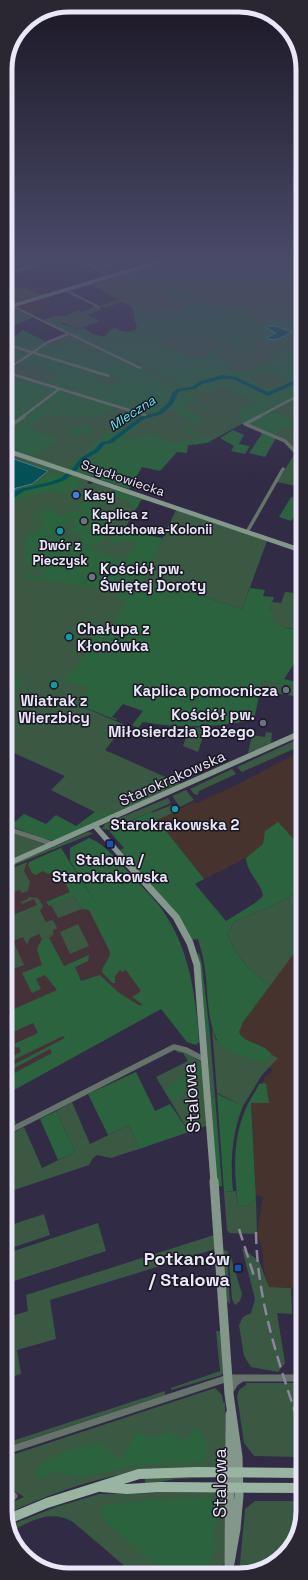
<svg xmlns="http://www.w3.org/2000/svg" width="308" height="1580" font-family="'Space Grotesk',sans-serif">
<rect width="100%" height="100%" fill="#322b46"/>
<path fill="#46332d" d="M33,303L48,310L33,315L17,308Z
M301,751L303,753V849L290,835L204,879L157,820L195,801L197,803L239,784Z
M303,941V1288L269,1287L264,1271L262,1247L257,1234L263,1197L256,1195L251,1103H269L266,1083L262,1084L265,1077L273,1070L231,1038Z"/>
<path fill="#453239" d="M61,848L161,1009L5,1095V871Z"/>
<path fill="#395942" d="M172,259H303V459L288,442L244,423L207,443L164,448L101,477L73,472L89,480L87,483L90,484L95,482L150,501L141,500L119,539L136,543L132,581L100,676L76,704L125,725L105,750L181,784L115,816L111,812H95L51,790L65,776L5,749V431L60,389L7,372L48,343L71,334L104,349L137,329L132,308L123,302L103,308L99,306L118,300L93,285L68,291L92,283L96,284Z
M11,286L18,289L23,287L41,295L61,290L5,307L13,303L5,299V288Z
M96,306L102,309L88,315L100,321L79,329L63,323H48L43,320L54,316H66L77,310L82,312Z
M11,308L31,317L32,318L14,326L5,322V310Z
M295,453L303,461V474L296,486L277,482Z
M176,510L267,541L242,609L166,585L142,581Z
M285,592L294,593L293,599L303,601L296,629L285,628L271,621L269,611L272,602L281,603Z
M262,681L295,686L294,696L260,691Z
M206,727L198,752L183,746L189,728Z
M266,732L272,733L271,743L248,753L252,735L265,737Z
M303,737V748H296L242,772L237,767Z
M232,769L236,774L199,791L198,795L194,794L190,789Z
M186,790L194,800L180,807L172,796Z
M168,798L171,803L110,830L102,829L105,824Z
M172,805L175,812L157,820L151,813Z
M5,830L45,844L6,862Z
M88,832L94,833L5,869V867Z
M27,862L24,871L30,882L28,891L22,893L20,890L13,892L14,896L10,898L5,896V871Z
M303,889V941L270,986C246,967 240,961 227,934L234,922L278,903Z
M74,896L82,909L58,918L51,905Z
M28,897L38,898L43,906L40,911L46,922L53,920L57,928L52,931L54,934L42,939L39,934L30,938L27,945L23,937L13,941L24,965L5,972V916L6,918L37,905L34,899L22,904L21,902L28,899Z
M78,924L89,946L70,954L60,932Z
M212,1028L216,1040L265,1062L272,1055L278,1058L262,1075L243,1106L217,1093Z
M206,1034H210L215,1096L211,1097Z
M180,1050C188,1051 193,1059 202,1062L206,1126L189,1132L156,1077L188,1061L183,1053L176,1052Z
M72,1102L90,1144L129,1125L139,1149L111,1158L97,1155L93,1158L89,1165L5,1193V1187L15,1182L5,1159V1137L24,1127L42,1168L75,1152L56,1111Z
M236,1191L238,1206L248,1205L256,1199L257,1234L230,1233L227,1230L224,1192Z
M44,1214L50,1235L5,1250V1227Z
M98,1223L106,1251L5,1284V1254Z
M214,1235L215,1249L50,1300L56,1339L17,1350L21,1374L5,1379V1318L28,1311L26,1295Z
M242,1248L259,1261L269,1287L291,1288L292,1314L277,1313L285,1363L278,1372L251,1367L244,1356L239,1325L243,1317L251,1313L255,1299Z
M223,1251L226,1250L229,1253L227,1254L230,1304L227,1301Z
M231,1257L242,1294L240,1301L235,1305L232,1299L229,1260Z
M216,1331H221L224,1371L222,1375L171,1390V1388L220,1371Z
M246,1383H295L303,1418V1456L300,1455L299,1457L254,1456L244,1443L237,1396L239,1390L246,1385Z
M215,1388L222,1395L223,1402L225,1403V1457L223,1463L217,1467C189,1469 154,1468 128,1473C86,1481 44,1496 6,1514V1494L15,1501L24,1497L6,1486V1457Z
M165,1391V1395L6,1447V1443Z
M145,1477H221L175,1479L145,1485Z
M215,1492L224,1499L226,1506V1561L217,1574H134L73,1522C50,1509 32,1521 11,1531L8,1526L56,1507L99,1494Z
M255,1501H303V1515L287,1553L247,1574H239L245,1509Z"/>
<path fill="#2b633f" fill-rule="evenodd" d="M84,259H100L113,266L114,269L104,272Z
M174,288L192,293L202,298C194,308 167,295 157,290Z
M178,301L252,310L248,316L258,318L257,323C268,326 278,316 289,316C294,316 298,318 303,319V353L296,349L302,347V345L295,343L288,345L287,351L303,359V392L245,424H242L240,409L255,401L221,386L209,392H199L174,383L48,323L52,321L79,329L84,328L93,334L105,337L111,329L116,328C124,333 132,333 139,327V324L133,321L135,320L133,310L135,309L154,319L189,307ZM178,334L233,341L196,360L160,343ZM257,341L270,346L280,342H282C283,357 249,372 236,372C232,371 228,369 224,368L232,363L212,354L229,345L253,355L260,351L250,346ZM264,372L279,375L286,382C274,390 261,390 250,380L251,375Z
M23,330L46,342L33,352L5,343V336L11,339Z
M76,339L170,383L198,394L192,396L200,400L183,407L204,420L196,425L173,411L166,410L161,414L144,413L45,383L57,374L42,370L46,366L36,364L32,367L19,363L33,353L105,376L97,382L109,385L123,382L121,378L35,352L49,343L58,347Z
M5,345L31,353L5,371Z
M5,373L57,389L5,428Z
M60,389L115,406L101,417H78L61,414L57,417L46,413L28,428L59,438L35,456L5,446V431Z
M272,411L303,424V430L289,425L273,435L247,424Z
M119,419L135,423L139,427L121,440L154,434C168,445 172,444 189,440L193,445H188L187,453L177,452L160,471L142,467L129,489L69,469L93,444L118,424L115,421Z
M90,425L93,432L89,435L83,432L78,435L68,433L77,426Z
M187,428L211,441L195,445L191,440L200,439L181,430Z
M233,430L244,435L239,444L250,446L245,454L231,451L234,446L220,438Z
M263,432L276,438L265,457L249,453Z
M60,473L85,480L79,481L77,487L70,491L66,490L62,493L51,490C34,499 19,491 6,512C8,535 11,555 7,578H5V492L32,485L48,476Z
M113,490L141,500L137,508L131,506L129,500L118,498L92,508L105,516L109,528C103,544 96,546 81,545L109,556L126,560L136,543L119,540L116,544L111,542V537L115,527L125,528L124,531L163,538L143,581L166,585L242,609L250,588L265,590L263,596L274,597L269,611L274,612L272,621L285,628L303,631V662L296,661L284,679L301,683L295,686L262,681L254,720C213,727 184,729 143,722L138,728L132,725L143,711L123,704L112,717L117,719L116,720L76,704L89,687L70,683L63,679L77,667L94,638L83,635L88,626L111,633L125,601L117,599L121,591L24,577L25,572L38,576L44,573L45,569L38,566L31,568V565L25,566V556L58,534L75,542L82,540L79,533H71L75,522L63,516L74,518V515L66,516L64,515L66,512L77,511L82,514L85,511L75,506L102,492L109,494Z
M291,497L303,500V504L291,521L279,517Z
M47,508L70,521L64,528L60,527L54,531L57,533L25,554L26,536L34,534L44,522L37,517Z
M5,673L24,683L5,702Z
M95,812H111L114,815L55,841L41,838L10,826L24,814L46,824L56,815L76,826Z
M151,812L204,879L195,884L226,921L255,903L263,896C261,882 247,874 246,858L263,844L265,831L278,822L303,849V889L278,903L234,922L227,934C240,961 246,967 270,986L243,1022L239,1032C244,1044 264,1043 272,1055L265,1062C251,1059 234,1056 222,1046C206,1032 208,984 204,963C203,955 200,947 198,939L192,940L164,899L120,850L124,848L110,832V830Z
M89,838C105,844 118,861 130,874C140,885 152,896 161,908C189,947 196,995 199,1042L196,1045L187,1042L161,1009L5,1095V1078L52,1053L50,1049L5,1073V1069L65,1038L63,1036L5,1064V1044L11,1057L21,1052L19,1047L16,1048L14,1044L38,1033L33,1023L13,1032L5,1017V1013L57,990L45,975L36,979L41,989L32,993L22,973L42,965L37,949L42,939L54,934L49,938L64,966L89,955L88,961L75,967L81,981L100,975L118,992L140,1006L142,1004L132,997L141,991L126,970L122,972L120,970L115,976V983H112L102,972C102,965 110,960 110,952L89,910L82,909L74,896L49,906L46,902L70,892L58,870L48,874L43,871L35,875L32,873L28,865L29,862L61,848L98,907L70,861V848Z
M199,953L202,964L210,1034H206L200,964L197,954Z
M192,1063L200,1066V1077L194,1080L193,1094L185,1088L174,1102L165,1091L185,1074L186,1066Z
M136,1072L155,1111L170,1104L189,1132L139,1149L129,1125L108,1135L88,1094Z
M266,1083L269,1103H251L256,1199L248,1205L238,1206C234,1171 232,1138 247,1106C250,1098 256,1092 259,1084Z
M217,1094L243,1106C232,1133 230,1162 233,1191L224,1192Z
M215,1096L222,1186L217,1187L211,1097Z
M5,1098L16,1123L5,1128Z
M56,1111L75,1152L58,1160L40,1119Z
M194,1429C208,1431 210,1452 202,1462L135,1465L82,1477L70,1476L59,1471L42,1477L33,1475C43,1455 81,1445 102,1444L116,1458H123L136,1432L147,1437H160L167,1432L173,1433L184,1439L190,1436Z
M208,1497L221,1505L213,1532L215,1549L206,1572H185L151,1562L102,1518L101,1506L127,1502Z"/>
<path fill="#025157" stroke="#487e88" d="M269,326H276L292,332C283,336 276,343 266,338L276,333L266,328Z
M8,457L48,471L32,484L5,491V459Z"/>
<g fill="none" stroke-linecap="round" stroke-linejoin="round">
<path stroke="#487e88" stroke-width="1" d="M90,259L122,271
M126,274L134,279"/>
<path fill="#025157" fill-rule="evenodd" d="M222,375L236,377L268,392L303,377V380L268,396L233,379H222L202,384L195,389L180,391L178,393L172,405L162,414L144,419L112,443L105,444L98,452L86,459L75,472L65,480L54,484L24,491L18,495L5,506V500L13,492L20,489L50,482L61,478L71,470L82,457L94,450L101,442L108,441L140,417L158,412L168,403L173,392L177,389L192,387L198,382Z"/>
<path stroke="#66736a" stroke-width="2.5" d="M80,259L109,277
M5,262L14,259
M5,276L49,259
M65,290L99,307
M12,306L140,368
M5,344L109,376
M5,371L48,342L68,334
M5,372L145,415
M22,417L59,389
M258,417L303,393"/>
<path stroke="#66736a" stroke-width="3.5" d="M245,424L285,441L303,460
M245,424L260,416
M5,430L24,416
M247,532L283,469"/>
<path stroke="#66736a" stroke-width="4.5" d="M5,828L53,844"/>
<path stroke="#66736a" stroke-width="5.5" d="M5,1133L174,1047L186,1050L205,1060"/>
<path stroke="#66736a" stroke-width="7" d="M230,1391L235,1383L242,1378
M6,1451L228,1378H303
M6,1491L14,1496"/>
<path stroke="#83988a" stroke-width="3.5" d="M5,308L168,259"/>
<path stroke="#83988a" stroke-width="4.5" d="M5,450L303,551"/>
<path stroke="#83988a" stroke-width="5.5" d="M95,826L130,866
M5,865L303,732"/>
<path stroke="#83988a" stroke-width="7" d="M129,865L176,917L190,943L197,965L214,1182"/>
<path stroke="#83988a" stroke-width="9" d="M214,1181L229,1394L238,1457L239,1495L236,1529L230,1563
M229,1574L230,1414"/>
<path stroke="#99b5a2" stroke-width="10" d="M101,1487L127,1489L160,1487L303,1488
M6,1520L47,1503L139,1474L197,1472L303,1473"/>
<path stroke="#8b869c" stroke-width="2.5" stroke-dasharray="12 6" stroke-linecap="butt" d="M239,1229L254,1276
M256,1232C257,1304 281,1369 303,1436"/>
</g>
<linearGradient id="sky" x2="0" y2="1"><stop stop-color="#1c1826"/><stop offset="0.54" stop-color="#494a68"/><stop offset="1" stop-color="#494a68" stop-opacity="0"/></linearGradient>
<rect width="308" height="480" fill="url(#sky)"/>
<circle fill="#3f7fe0" stroke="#191622" stroke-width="1.5" cx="76" cy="495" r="4"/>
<g fill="#6b7280" stroke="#191622" stroke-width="1.5">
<circle cx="84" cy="521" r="4"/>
<circle cx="92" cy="577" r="4"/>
<circle cx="286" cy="690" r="4"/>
<circle cx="263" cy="723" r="4"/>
</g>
<g fill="#0f9aa8" stroke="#191622" stroke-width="1.5">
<circle cx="60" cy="531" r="4"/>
<circle cx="69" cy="637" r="4"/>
<circle cx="54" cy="685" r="4"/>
<circle cx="175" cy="809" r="4"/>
</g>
<g fill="#1a4fb4" stroke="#191622" stroke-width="1.5">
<rect x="106" y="840" width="8" height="8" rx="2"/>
<rect x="234" y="1264" width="8" height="8" rx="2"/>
</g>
<g text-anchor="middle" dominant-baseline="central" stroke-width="3" stroke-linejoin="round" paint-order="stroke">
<g font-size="13" font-style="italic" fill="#67e7f4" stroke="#191622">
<text transform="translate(132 413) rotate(-33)">Mleczna</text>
</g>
<g font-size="13" fill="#eae7f9" stroke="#191622">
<text transform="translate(123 478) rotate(19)">Szydłowiecka</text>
</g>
<g font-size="13" font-weight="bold" fill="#eae7f9" stroke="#191622" text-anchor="start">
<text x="84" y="495">Kasy</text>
<text x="92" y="514">Kaplica z<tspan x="92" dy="15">Rdzuchowa-Kolonii</tspan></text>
<text x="60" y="545" text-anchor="middle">Dwór z<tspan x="60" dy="15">Pieczysk</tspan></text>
</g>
<g font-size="15" font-weight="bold" fill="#eae7f9" stroke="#191622">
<text x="100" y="568" text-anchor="start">Kościół pw.<tspan x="100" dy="17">Świętej Doroty</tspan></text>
<text x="77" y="628" text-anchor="start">Chałupa z<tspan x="77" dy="17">Kłonówka</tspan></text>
<text x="278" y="690" text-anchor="end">Kaplica pomocnicza</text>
<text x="54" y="700">Wiatrak z<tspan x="54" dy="17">Wierzbicy</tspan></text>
<text x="255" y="714" text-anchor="end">Kościół pw.<tspan x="255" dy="17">Miłosierdzia Bożego</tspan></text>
<text x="175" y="824">Starokrakowska 2</text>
<text x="110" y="859">Stalowa /<tspan x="110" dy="17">Starokrakowska</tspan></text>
</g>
<g font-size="15" fill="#eae7f9" stroke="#191622">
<text transform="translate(172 778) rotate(-24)">Starokrakowska</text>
</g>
<g font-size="18" fill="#eae7f9" stroke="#191622">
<text transform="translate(191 1098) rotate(-94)">Stalowa</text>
<text transform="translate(219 1483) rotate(-90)">Stalowa</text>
</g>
<g font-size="18" font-weight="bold" fill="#eae7f9" stroke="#191622" text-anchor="end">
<text x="230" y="1258">Potkanów<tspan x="230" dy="21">/ Stalowa</tspan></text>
</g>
</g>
<path d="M0 0H308V1580H0ZM69 12H239A57 57 0 0 1 296 69V1511A57 57 0 0 1 239 1568H69A57 57 0 0 1 12 1511V69A57 57 0 0 1 69 12Z" fill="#2a2733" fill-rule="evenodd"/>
<path fill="none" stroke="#eae7f9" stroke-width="5" d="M69 12H239A57 57 0 0 1 296 69V1511A57 57 0 0 1 239 1568H69A57 57 0 0 1 12 1511V69A57 57 0 0 1 69 12Z"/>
</svg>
